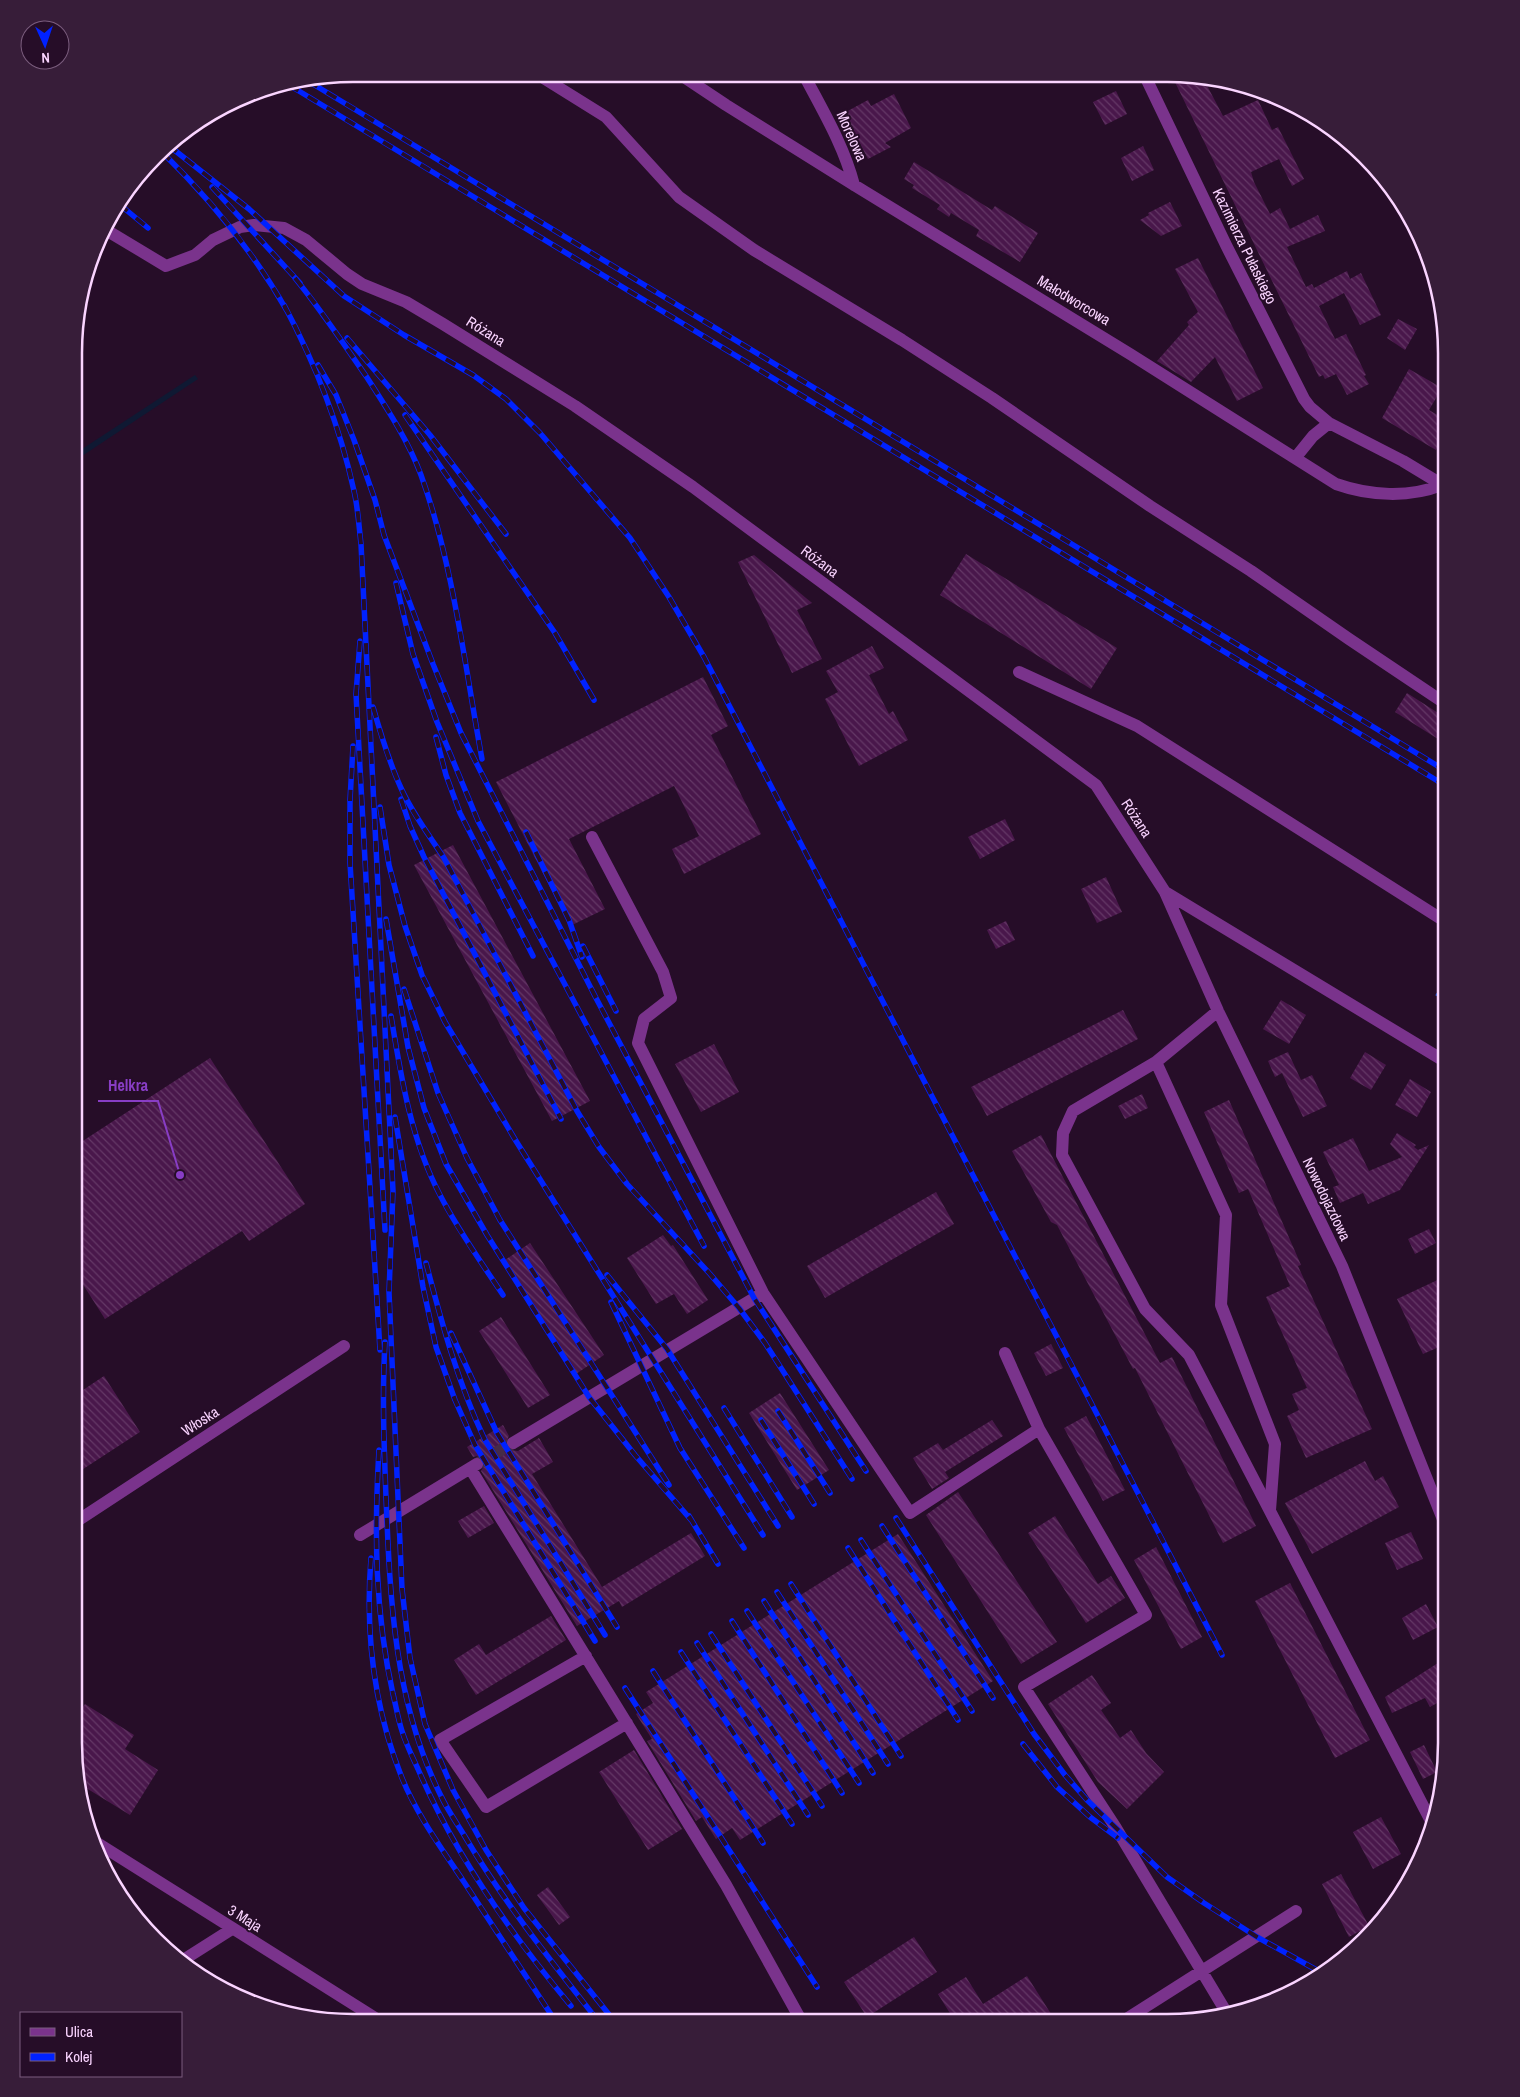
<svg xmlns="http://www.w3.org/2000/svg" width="1520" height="2097" font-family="'Archivo Narrow',sans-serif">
<defs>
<pattern id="building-back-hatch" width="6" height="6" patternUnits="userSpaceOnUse" patternTransform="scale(1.25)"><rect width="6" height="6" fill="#49174b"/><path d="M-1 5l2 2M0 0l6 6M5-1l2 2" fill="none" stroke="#643866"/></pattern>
</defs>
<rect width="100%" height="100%" fill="#260d28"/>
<path fill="#0f1933" d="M195,375L198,379L76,460V453Z"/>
<path fill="url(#building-back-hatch)" d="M1172,76H1202L1223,116L1258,100L1272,130L1278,127L1304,179L1292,186L1279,159L1251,172L1254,182L1270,214L1280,208L1290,229L1318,215L1325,231L1287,247L1306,287L1312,284L1314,288L1347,271L1350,279L1361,273L1381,315L1360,325L1344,293L1319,306L1335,339L1346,334L1366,375L1364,376L1369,384L1347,395L1336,374L1325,379L1323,375L1319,377Z
M1116,91L1127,114L1105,125L1093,102Z
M894,94L911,128L885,143L891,147L868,159L844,113L868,100L871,106Z
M1143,146L1154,170L1132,181L1121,158Z
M914,162L992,210L995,206L1038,233L1020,262L976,236L979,230L951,213L949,217L937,209L940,205L912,188L914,185L904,179Z
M1170,202L1182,226L1161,236L1140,220L1149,215L1148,213Z
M1198,258L1263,388L1237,401L1215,357L1191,382L1157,361L1189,325L1187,322L1198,312L1175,269Z
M1398,319L1417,329L1405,350L1387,338Z
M1409,369L1442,388L1429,410L1446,420V433L1436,450L1382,418Z
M966,554L1117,648L1091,689L940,595Z
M754,555L812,603L797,610L822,659L792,673L738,562Z
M872,646L884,668L869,675L889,714L893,711L908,740L859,766L825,699L838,692L826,671Z
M703,677L728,726L711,735L761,834L684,874L672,849L699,836L674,786L569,839L605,909L570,926L496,782Z
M1407,693L1446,718V744L1395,712Z
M1005,819L1015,840L980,859L968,837Z
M453,845L590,1101L552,1121L414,865Z
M1106,877L1122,912L1097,923L1081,889Z
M1006,921L1015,940L996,949L987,930Z
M1281,1000L1306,1015L1289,1044L1263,1029Z
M1123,1010L1138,1039L987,1116L971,1087Z
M714,1044L739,1092L701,1112L675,1064Z
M1288,1052L1301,1080L1312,1075L1327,1106L1303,1117L1282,1073L1275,1077L1268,1061Z
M1365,1052L1386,1065L1371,1090L1350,1078Z
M210,1058L305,1204L249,1241L242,1231L105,1319L75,1272V1146Z
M1410,1079L1431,1092L1417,1117L1395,1105Z
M1142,1094L1148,1108L1125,1119L1118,1106Z
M1229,1100L1301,1265L1298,1266L1372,1429L1306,1458L1287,1416L1299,1410L1292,1394L1307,1388L1266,1297L1290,1286L1248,1189L1239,1193L1204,1112Z
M1397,1133L1416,1145L1414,1147L1418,1150L1429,1145L1400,1190L1368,1204L1363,1193L1340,1203L1333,1187L1339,1185L1323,1152L1353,1138L1369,1171L1402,1157L1390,1144Z
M1041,1135L1160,1363L1172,1357L1256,1526L1223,1543L1135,1368L1133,1369L1057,1225L1051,1222L1012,1151Z
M936,1192L954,1224L825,1298L807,1266Z
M1429,1229L1436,1243L1415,1254L1408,1239Z
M663,1235L671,1246L673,1245L708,1300L687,1314L674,1294L656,1304L627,1258Z
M530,1243L604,1355L576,1374L502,1262Z
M1446,1276V1344L1423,1354L1397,1299Z
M501,1317L550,1395L528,1408L479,1331Z
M1051,1344L1063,1368L1046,1376L1034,1353Z
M104,1376L140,1432L74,1475V1396Z
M780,1393L829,1470L797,1490L749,1413Z
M1086,1416L1125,1490L1103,1501L1064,1428Z
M992,1420L1003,1436L945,1472L949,1478L932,1489L913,1458L938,1443L943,1450Z
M503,1425L509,1436L505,1444L510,1450L518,1451L539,1438L553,1462L532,1474L602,1587L691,1533L705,1556L622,1607L619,1601L577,1626L481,1471L485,1464L484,1459L477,1456L473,1457L467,1447Z
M1365,1461L1375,1481L1383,1476L1399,1507L1312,1554L1285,1503Z
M958,1492L1057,1642L1021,1664L926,1515Z
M484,1506L494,1523L468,1538L458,1521Z
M1055,1516L1098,1584L1111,1576L1125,1598L1086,1623L1028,1533Z
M1411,1532L1423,1559L1397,1570L1385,1543Z
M898,1534L993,1681L740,1840L732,1828L716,1839L702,1817L696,1821L647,1741L652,1739L636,1714L653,1703L646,1692Z
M1156,1547L1202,1637L1181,1649L1134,1560Z
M1290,1583L1370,1740L1335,1758L1255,1601Z
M1426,1604L1438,1627L1413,1640L1402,1618Z
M551,1616L566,1640L476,1695L454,1660L479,1644L486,1655Z
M1441,1661L1446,1669V1698L1430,1707L1425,1698L1392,1713L1385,1697Z
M1092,1675L1111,1703L1101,1710L1120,1738L1131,1730L1146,1753L1164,1772L1127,1809L1098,1782L1048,1704Z
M85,1704L134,1735L125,1749L158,1770L130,1815L78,1783L74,1744V1720Z
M1424,1745L1437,1772L1423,1779L1410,1752Z
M634,1750L682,1829L648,1850L599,1772Z
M1381,1817L1401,1854L1373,1869L1353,1832Z
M1341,1874L1369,1926L1349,1937L1322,1884Z
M548,1887L570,1917L559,1925L537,1895Z
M914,1937L937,1972L867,2017L844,1982Z
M1027,1976L1053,2017L1044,2023H956L938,1994L966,1977L983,2004Z"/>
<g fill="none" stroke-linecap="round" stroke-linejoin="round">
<path stroke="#462b48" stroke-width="12" stroke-dasharray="12 6" stroke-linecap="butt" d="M477,1464L513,1443"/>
<path stroke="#2352c4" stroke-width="3" stroke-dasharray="2.5 4" stroke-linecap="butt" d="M1443,955L1446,957
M1436,994L1446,1000
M87,1821L95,1826"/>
<path stroke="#7a338c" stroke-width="12" d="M537,74L606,117L679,197L754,250L902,340L992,398L1150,506L1251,571L1349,639L1446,704
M681,75L726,105L854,185L1130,354L1336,484C1370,496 1409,498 1442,485
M804,75C823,111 844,146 854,185
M1145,76L1226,245L1304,399L1310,407L1329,423
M106,230L166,266L195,255L213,240L240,227L254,225L284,228L306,240L347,274L362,284L406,302L443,324L575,406L693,487L1096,785L1165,892L1446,1062
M1296,457L1313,436L1329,423L1403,461L1446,487
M1019,672L1137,726L1446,922
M592,837L663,972L671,998L644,1019L638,1043L763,1293L910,1513L1039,1429
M1165,892L1218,1011L1342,1266L1446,1527
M1218,1011L1156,1062L1073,1111L1063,1133L1062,1155L1145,1309L1189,1355L1433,1825
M1156,1062L1226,1215L1221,1305L1275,1444L1270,1510
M1005,1353L1039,1429L1146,1615L1024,1687L1116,1828L1228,2015
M513,1443L763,1293
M470,1468L726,1885L802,2022
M74,1523L344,1346
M360,1535L477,1464
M586,1656L440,1740L486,1807L627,1723
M94,1841L380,2021
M180,1962L232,1929
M1120,2023L1296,1911"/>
<g stroke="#02f" stroke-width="5.5">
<path id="rail" d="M308,81L1446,771
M289,85L1446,786
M168,145L249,209L344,296L404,335L473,375L506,399L540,433L630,538L669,597L704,657L1222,1655
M162,152C211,200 253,251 287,311
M212,187L300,283
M119,204L148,228
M295,278C321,310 343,343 366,376C386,407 408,440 421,475C453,563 465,667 482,759
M284,305C315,363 340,427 354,491C358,508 359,527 361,544L393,1191L389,1292L402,1589L410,1658L425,1724L453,1790L486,1850L524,1908L615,2022
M347,338L430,435L506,534
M318,365L336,395L354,440L375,500L384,535L433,664L461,733L596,998L754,1298L866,1471
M405,415L555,633L594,700
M396,583L413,654L437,722L478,821L704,1246
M360,641L356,694L385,1230
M373,707C381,735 389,762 401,788C412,813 429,835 444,858L577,1111L599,1147L627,1184L710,1274L739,1308L765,1343L852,1479
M436,737L446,775L460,813L533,956
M353,746L350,800V863L380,1350
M401,799L410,826L424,857L561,1119
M380,807L389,865L405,926L422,975L445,1022L516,1141L763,1535
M526,832L569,920L582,957
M386,919L408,1047L424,1108L446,1164L487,1235L589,1397L635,1455L692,1521
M583,946L616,1011
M404,989L438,1093L467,1158L500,1220L669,1485
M391,1016C401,1077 411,1140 440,1195C458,1230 481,1262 503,1295
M395,1117L423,1287L436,1347L455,1400L475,1445L595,1641
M426,1263C442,1324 458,1383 485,1440L605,1635
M607,1275L667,1349L778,1526
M611,1302L680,1448L744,1548
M451,1333L497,1433L617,1627
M385,1342C382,1394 384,1445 386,1497C390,1599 394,1702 441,1796C447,1809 456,1822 464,1835C503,1901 551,1961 599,2022
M724,1408L792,1517
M778,1411L830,1493
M761,1420L814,1504
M379,1450C374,1532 375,1614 393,1694C396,1706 398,1719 402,1731C406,1744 412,1756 418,1769C455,1855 511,1934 571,2006
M689,1516L718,1564
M896,1518L1034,1734L1065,1775L1087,1800L1167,1877L1204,1903L1257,1937L1322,1973
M882,1526L993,1698
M861,1540L972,1711
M848,1548L958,1720
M371,1558C365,1633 374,1708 402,1778C417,1815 442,1849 464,1882C495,1929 525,1975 556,2022
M791,1584L901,1756
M777,1592L888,1764
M764,1601L873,1773
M747,1611L859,1783
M732,1621L842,1793
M711,1634L822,1806
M697,1643L808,1815
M681,1652L792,1824
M653,1671L763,1843
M625,1688L817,1987
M1023,1744L1057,1787L1090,1817L1118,1838"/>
</g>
<use href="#rail" stroke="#260d28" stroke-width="4" stroke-dasharray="11" stroke-linecap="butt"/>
</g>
<g text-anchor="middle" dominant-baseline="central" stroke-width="4" stroke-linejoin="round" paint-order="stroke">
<g font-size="15" fill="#fad4ff" stroke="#260d28">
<text transform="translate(852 136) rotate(66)">Morelowa</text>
<text transform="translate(1245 246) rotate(64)">Kazimierza Pułaskiego</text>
<text transform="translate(1074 300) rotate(31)">Małodworcowa</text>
<text transform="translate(486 331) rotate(32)">Różana</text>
<text transform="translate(820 561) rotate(37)">Różana</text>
<text transform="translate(1137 818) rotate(57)">Różana</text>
<text transform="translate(1327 1199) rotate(64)">Nowodojazdowa</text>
<text transform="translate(200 1421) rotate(-33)">Włoska</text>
<text transform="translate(245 1918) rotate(32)">3 Maja</text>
</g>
</g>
<path d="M0 0H1520V2097H0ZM353 82H1167A271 271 0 0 1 1438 353V1743A271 271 0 0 1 1167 2014H353A271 271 0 0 1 82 1743V353A271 271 0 0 1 353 82Z" fill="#371d39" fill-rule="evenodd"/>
<path fill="none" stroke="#fad4ff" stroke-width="2.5" d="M353 82H1167A271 271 0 0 1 1438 353V1743A271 271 0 0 1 1167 2014H353A271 271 0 0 1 82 1743V353A271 271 0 0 1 353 82Z"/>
<path fill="none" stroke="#883dc5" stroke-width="2" d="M180 1175L158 1101H98"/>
<circle fill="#883dc5" stroke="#260d28" stroke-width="2" cx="180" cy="1175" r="5"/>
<g font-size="16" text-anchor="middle" font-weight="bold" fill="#883dc5" stroke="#260d28" stroke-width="4" stroke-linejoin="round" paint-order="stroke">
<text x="128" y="1091">Helkra</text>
</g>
<rect x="20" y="2012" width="162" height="65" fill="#260d28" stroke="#7b5d7e"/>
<rect x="30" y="2028" width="25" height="8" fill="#7a338c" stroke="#7b5d7e"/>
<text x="65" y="2037" font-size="15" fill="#fad4ff">Ulica</text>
<rect x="30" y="2053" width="25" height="8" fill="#0022ff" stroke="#7b5d7e"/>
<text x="65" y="2062" font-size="15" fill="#fad4ff">Kolej</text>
<g transform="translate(45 45) rotate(177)"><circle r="24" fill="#260d28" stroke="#7b5d7e"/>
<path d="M0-4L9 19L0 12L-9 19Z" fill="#0022ff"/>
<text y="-8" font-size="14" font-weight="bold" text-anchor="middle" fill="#fad4ff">N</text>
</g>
</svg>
